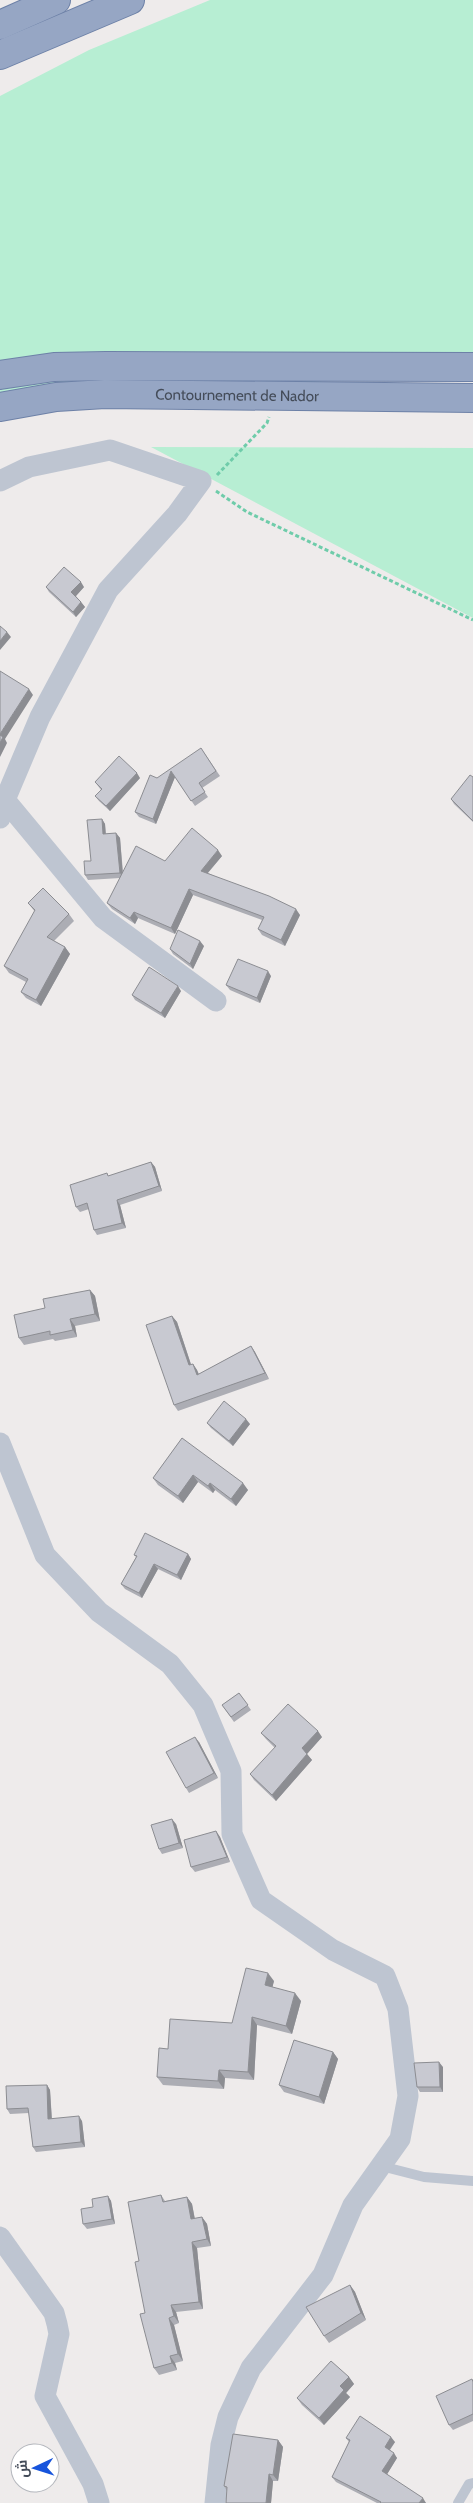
<svg xmlns="http://www.w3.org/2000/svg" width="473" height="2503" font-family="Cabin,Cairo,sans-serif">
<rect width="100%" height="100%" fill="#eeebeb"/>
<path fill="#b7eed3" d="M210,0H473V370L462,372L0,402V96L89,50Z
M151,447L473,448V618Z"/>
<g fill="none" stroke-linecap="round" stroke-linejoin="round">
<g stroke="#6d81a7" stroke-width="30">
<g id="trunk">
<path d="M0,25L56,0"/>
<path d="M0,55L130,0"/>
<path d="M0,375L54,367L106,366L473,367"/>
<path id="s1" d="M0,407L56,397L105,394L473,398"/>
</g>
</g>
<path stroke="#6fccaa" stroke-width="3" stroke-dasharray="4 2.5" stroke-linecap="butt" d="M217,475L267,423L269,417
M216,491L247,512L473,620"/>
<path stroke="#bec5d1" stroke-width="10" d="M381,2166L424,2177L473,2181
M458,2503L469,2484L473,2483"/>
<path stroke="#bec5d1" stroke-width="21" d="M0,481L29,467L110,450L201,481L177,514L108,590L40,717L2,807L0,818
M5,800L103,918L216,1001
M0,1443L45,1555L99,1612L170,1664L203,1705L231,1771L232,1834L261,1900L333,1950L385,1976L398,2009L408,2096L400,2139L353,2205L323,2275L251,2368L228,2417L221,2445L215,2503
M0,2237L54,2313L57,2324L59,2334L45,2396L93,2484L99,2503"/>
<use href="#trunk" stroke="#96a6c4" stroke-width="28"/>
</g>
<path fill="#acadb4" d="M46,587H84L76,596L85,607L76,617L49,592Z
M201,748L220,776L202,788L208,797L195,806L175,777L156,824L139,817L135,812Z
M473,777V822L454,804L451,799Z
M140,778L110,811L99,801L95,796L101,790L95,782Z
M102,819L105,824L106,834L116,833L120,838L123,872L165,861L222,856L208,873L300,915L285,946L262,935L258,929L262,920L193,895L175,934L138,918L135,924L112,909L107,903L120,878L88,880L85,875L91,861Z
M28,903L69,914L74,921L54,941L65,947L70,954L41,1006L26,998L21,992L26,982L9,973L4,966L35,912Z
M204,946L193,969L173,954L170,949Z
M271,976L260,1003L230,990L226,985Z
M181,991L165,1018L135,1000L132,995Z
M151,1162L155,1167L162,1191L120,1205L126,1228L97,1235L94,1230L89,1209L80,1212L76,1207L109,1176Z
M90,1290L95,1296L100,1321L75,1326L77,1337L55,1341L53,1339L24,1345L19,1338L45,1308Z
M172,1316L177,1322L191,1364H193L197,1370L199,1374L251,1346L255,1352L269,1379L178,1411L174,1405Z
M207,1423L250,1424L233,1446L211,1428Z
M182,1438L248,1490L236,1506L215,1490L213,1493L198,1482L183,1503L158,1485L153,1478Z
M188,1554L191,1559L181,1580L158,1569L142,1598L125,1589L121,1584L136,1557L134,1555Z
M239,1693L251,1710L234,1722L222,1705Z
M261,1733L322,1737L307,1754L312,1760L276,1801L254,1780L250,1774L275,1748L266,1739Z
M199,1742L218,1778L189,1793L186,1788Z
M176,1824L183,1848L162,1854L159,1849Z
M216,1831L220,1837L230,1862L195,1872L191,1867Z
M274,1981L272,1987L301,2001L292,2034L257,2025L254,2080L225,2078L224,2089L163,2085L157,2077L168,2049L232,2023Z
M333,2052L338,2059L324,2104L284,2092L279,2085Z
M443,2067V2092H420L417,2087Z
M47,2085L50,2090L52,2119L82,2121L85,2147L36,2152L33,2147L29,2113L10,2114L7,2109Z
M161,2195L165,2201L187,2197L192,2204L195,2219L202,2217L207,2224L211,2246L197,2248L203,2309L176,2312L179,2323L174,2325L183,2361L175,2363L177,2370L159,2375L154,2368L139,2261Z
M108,2196L111,2201L115,2224L87,2229L83,2224L93,2207Z
M350,2285L355,2292L366,2320L329,2343L324,2336Z
M349,2377L354,2384L346,2393L350,2397L324,2425L302,2405L297,2398Z
M473,2381V2421L453,2430L449,2425Z
M346,2438L395,2442L390,2450L397,2458L387,2474L426,2503H377L336,2482L332,2477L349,2442Z
M278,2440L283,2447L278,2481H273L271,2503H226L227,2491L224,2486Z"/>
<path fill="#8c8d92" d="M81,582L84,587L75,597L71,592Z
M81,602L85,607L76,617L73,612Z
M7,632L11,637L0,650V641Z
M29,689L33,695L5,739L7,743L0,757V734Z
M171,771L175,777L156,824L153,819Z
M137,773L140,778L110,811L106,806Z
M102,819L105,824L106,840L103,834Z
M116,833L120,838L123,878L120,873Z
M218,850L222,856L205,876L201,871Z
M189,889L193,895L175,934L171,928Z
M296,909L300,915L285,946L281,940Z
M134,912L138,918L135,924L130,918Z
M200,941L204,946L193,969L190,964Z
M65,947L70,954L41,1006L36,1000Z
M268,971L271,976L260,1003L257,998Z
M178,986L181,991L165,1018L161,1013Z
M151,1162L155,1167L162,1191L159,1186Z
M117,1200L120,1205L126,1228L122,1223Z
M90,1290L95,1296L100,1321L95,1314Z
M172,1316L177,1322L193,1371L189,1365Z
M70,1319L75,1326L77,1337L73,1330Z
M251,1346L255,1352L269,1379L265,1373Z
M193,1364L197,1370L201,1381L197,1375Z
M246,1419L250,1424L233,1446L229,1441Z
M193,1475L198,1482L183,1503L178,1496Z
M210,1483L215,1490L213,1493L208,1486Z
M243,1483L248,1490L236,1506L231,1499Z
M188,1554L191,1559L181,1580L177,1575Z
M154,1564L158,1569L142,1598L139,1593Z
M318,1731L322,1737L306,1755L302,1748Z
M195,1737L199,1742L218,1778L214,1773Z
M307,1754L312,1760L276,1801L272,1795Z
M172,1819L176,1824L183,1848L179,1843Z
M216,1831L220,1837L230,1862L227,1857Z
M268,1973L274,1981L271,1993L265,1985Z
M295,1993L301,2001L292,2034L286,2026Z
M252,2017L257,2025L254,2080L248,2072Z
M333,2052L338,2059L324,2104L319,2097Z
M439,2062L443,2067V2092L440,2087Z
M219,2070L225,2078L224,2089L218,2081Z
M47,2085L50,2090L52,2124L48,2119Z
M79,2116L82,2121L85,2147L81,2142Z
M108,2196L111,2201L115,2224L112,2219Z
M187,2197L192,2204L196,2226L191,2219Z
M202,2217L207,2224L211,2246L207,2239Z
M192,2242L197,2248L203,2309L199,2302Z
M350,2285L355,2292L366,2320L361,2313Z
M171,2305L176,2312L179,2323L174,2316Z
M169,2318L174,2325L183,2361L178,2354Z
M170,2356L175,2363L177,2370L172,2363Z
M349,2377L354,2384L346,2393L350,2397L324,2425L319,2418L340,2386Z
M391,2437L395,2442L388,2452L385,2447Z
M278,2440L283,2447L278,2481L273,2475Z
M394,2453L397,2458L386,2476L382,2471Z
M269,2474L273,2481L271,2503H266Z
M423,2498L426,2503H419Z"/>
<path fill="#c8c9d1" stroke="#8c8d92" d="M64,567L81,582L71,592L81,602L73,612L46,587Z
M0,626L7,632L0,641Z
M0,671L29,689L0,734Z
M0,735L3,737L0,743Z
M201,748L216,771L199,783L205,792L191,801L171,771L153,819L135,812L150,775L157,778Z
M119,756L137,773L106,806L95,796L102,789L95,782Z
M470,775L473,777V821L451,799Z
M102,819L103,834L116,833L120,873L85,875L84,861H91L87,820Z
M192,828L218,850L201,871L269,896L296,909L281,940L258,929L264,917L189,889L171,928L134,912L130,918L107,903L136,846L165,861Z
M43,888L69,914L47,937L65,947L36,1000L21,992L28,979L4,966L35,910L28,903Z
M178,930L200,941L190,964L170,949Z
M238,959L268,971L257,998L226,985Z
M149,967L178,986L161,1013L132,995Z
M151,1162L159,1186L117,1200L122,1223L94,1230L87,1203L76,1207L70,1185L107,1173L108,1176Z
M90,1290L95,1314L70,1319L73,1330L50,1335V1331L19,1338L14,1315L45,1308L43,1299Z
M172,1316L189,1365L193,1364L197,1375L251,1346L265,1373L174,1405L146,1325Z
M224,1401L246,1419L229,1441L207,1423Z
M182,1438L243,1483L231,1499L210,1483L208,1486L193,1475L178,1496L153,1478Z
M145,1533L188,1554L177,1575L154,1564L139,1593L121,1584L137,1556L134,1555Z
M239,1693L248,1705L231,1717L222,1705Z
M288,1704L318,1731L302,1748L307,1754L272,1795L250,1774L276,1746L261,1733Z
M195,1737L214,1773L186,1788L166,1752Z
M172,1819L179,1843L159,1849L151,1825Z
M216,1831L227,1857L191,1867L184,1840Z
M246,1968L268,1973L265,1985L295,1993L286,2026L252,2017L248,2072L219,2070L218,2081L157,2077L159,2048L168,2049L170,2019L232,2023Z
M294,2040L333,2052L319,2097L279,2085Z
M439,2062L440,2087H417L414,2063Z
M47,2085L48,2119L79,2116L81,2142L33,2147L28,2108L7,2109L6,2086Z
M161,2195L163,2202L187,2197L191,2219L202,2217L207,2239L192,2242L199,2302L171,2305L174,2316L169,2318L178,2354L170,2356L172,2363L154,2368L140,2314L145,2313L135,2262L139,2261L128,2202Z
M108,2196L112,2219L83,2224L81,2209L93,2207L92,2199Z
M350,2285L361,2313L324,2336L306,2307Z
M331,2361L349,2377L340,2386L344,2390L319,2418L297,2398Z
M472,2379L473,2382V2414L449,2425L436,2396Z
M360,2416L391,2437L385,2447L394,2453L382,2471L423,2498L419,2503H380L381,2502L332,2477L350,2440L346,2438Z
M233,2434L278,2440L273,2475L269,2474L266,2503H226L227,2487L224,2486Z"/>
<g text-anchor="middle" dominant-baseline="central" stroke-width="5" stroke-linejoin="round" paint-order="stroke">
<g font-size="15" fill="#444c59" stroke="#fff">
<text stroke="none"><textPath href="#s1" startOffset="238">Contournement de Nador</textPath></text>
</g>
</g>
<g transform="translate(35 2468) rotate(266)"><circle r="24" fill="#ffffff" stroke="#b4b7bd"/>
<path d="M0-4L9 19L0 12L-9 19Z" fill="#1754dc"/>
<text y="-8" font-size="14" font-weight="bold" text-anchor="middle" fill="#444c59">ش</text>
</g>
</svg>
